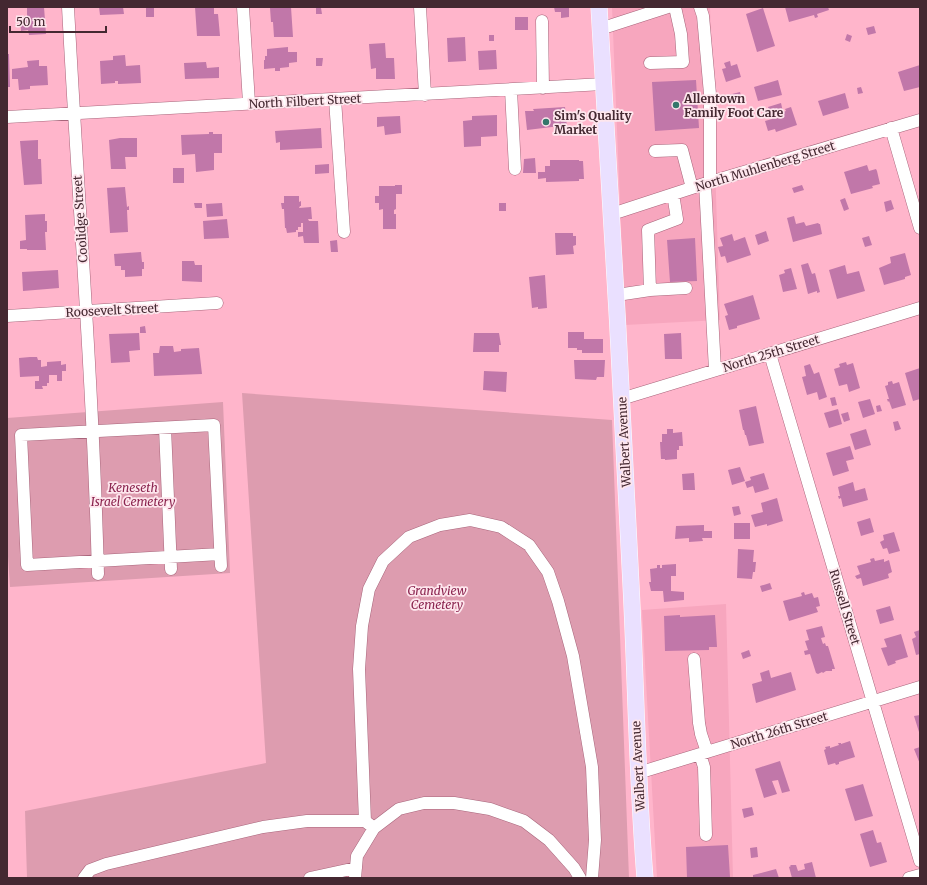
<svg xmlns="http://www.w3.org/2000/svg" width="927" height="885" font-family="Merriweather,serif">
<rect width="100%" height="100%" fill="#ffb5cb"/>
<path fill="#f7a6be" d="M612,7H710L720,320L625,325Z
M726,604L733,878H657L642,610Z"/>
<path fill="#dd9caf" d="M242,393L612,420L629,878H27L25,811L266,763Z
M223,402L230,573L10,587L7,541V418Z"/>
<path fill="#c177a9" d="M27,7H44L46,34L29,35L28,30L21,31L20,17H27Z
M99,7H123L124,14L100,15Z
M195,7H214V14H218L220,36H197Z
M291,7L293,37H274L273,22H271L270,8Z
M554,7H569V17L561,18V12H555Z
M785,7H828L829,10L817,14L818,17L815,18L814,15L789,22Z
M146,8H154V17H146Z
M316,8H321L322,14H316Z
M763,8L775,46L757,52L746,14Z
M515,17H528V30H515Z
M874,26L876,33L868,35L866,28Z
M847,34L852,36L850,42L845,40Z
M489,35H494V41H489Z
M465,37L466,61L448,62L447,38Z
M385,43L386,58H394L395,79H376V68L371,69L369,44Z
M288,47V52H297V62L289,63V67L280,68V71H275V68L264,69V60H265V56H267V49Z
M496,50L497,69L479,70L478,51Z
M7,54H9L10,87H7Z
M125,55L126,66L140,65L141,83L118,84V81H115V83L101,84L100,61L113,60V56Z
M316,58H323L322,66H316Z
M39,60V66H47L48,85L30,86V89L19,90L18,79H12V69L28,67L27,61Z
M730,61L731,66L737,64L741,77L726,82L722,69L726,68L724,63Z
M206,62L207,68L219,67V78L185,79L184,63Z
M920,65V87L904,91L898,72Z
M696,80L699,128L655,131L652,82Z
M778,80L782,95L758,101L754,87Z
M861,87L863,93L858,94L857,88Z
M740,92L742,100L730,104L728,95Z
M845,93L849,108L823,116L818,101Z
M781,103L783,112L786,111L785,109L791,107L797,125L776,132L775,129L768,131L765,121L772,119L768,107Z
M565,107L567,127L561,128L560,126L527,130L525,111H534L533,109Z
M497,115V136L481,137V146L464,147L463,121L472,120V116Z
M400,116L401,133L385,135L384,126L377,127V117Z
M321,128L322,148L280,150V142L276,143L275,131Z
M209,132H213V134H222V153H214V170L196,172L195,154L182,155L181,135L209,134Z
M120,138H137V157H125L126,169H111L109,140Z
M38,140V159H41L42,184L24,185L20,141Z
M535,158L536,173H523L524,159Z
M550,160H579V161H583L584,179H579V181L546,182V178L538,179V172H545V166H550Z
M329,164V173L315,174V165Z
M867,165L869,171L876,169L877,171L880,184L872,186L873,188L851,194L844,172Z
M173,168H184V183H173Z
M395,185H402V194H396V209L394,210V214H396V229H383V209L379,210V203H375V196H379V186H395Z
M802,185L804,190L794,193L792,188Z
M125,187L127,207L129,206V210H127L128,232L110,233L107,188Z
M284,196H299V202L301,201V206H300L299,208L311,207L312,219H308L309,221H318L319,243H304L303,236L298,237V232H303V223H301V227H298V230H296V232L287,233L286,228H285L284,209H282L281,203H284Z
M845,198L849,209L844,211L840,200Z
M891,200L894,209L886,212L884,202Z
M194,203H202V208H195Z
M222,203L223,216L207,217L206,204Z
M499,203H506V211H499Z
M45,214V221H47V232H45L46,250H27V249H20V241L26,240L25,215Z
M794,216L796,224L804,222L806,226L818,223L819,224H820L822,234L793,242L787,218Z
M227,219L229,238L204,239L203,221Z
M766,231L769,241L758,245L755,235Z
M555,233H573V236H576V245L573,246L574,254L556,255Z
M732,234L734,241L745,237L751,255L727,263L725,256L721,257L718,247L723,246L720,238Z
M869,236L872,245L865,247L862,238Z
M695,238L697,281L670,282L667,240Z
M337,240L338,252H331L330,241Z
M141,252L142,262H144V269H142V276L125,277V270H121V266H115L114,254Z
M905,253L911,275L905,277V279L884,285L879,268L891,263L890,257Z
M182,261H194L195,265H202V282L182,281Z
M808,263L812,274L815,273L820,292L817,293V291L808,294L801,265Z
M845,265L847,274L859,271L865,291L837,299L829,270Z
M791,268L797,289L783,292L779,275L785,273L784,270Z
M58,270L59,288L23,291L22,272Z
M545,275L547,308L538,309V307L532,308L529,277Z
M753,295L760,319L737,326V328L729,330L725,316L728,315L724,304Z
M145,326L146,333H140V327Z
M568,332H584V339H603V353H582V350H577V348H568Z
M139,333L140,350L129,351L130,362L111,363L109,334Z
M474,333H499L501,345H499V352H473Z
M681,333L682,359H665L664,334Z
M160,346H173L174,352L181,351V349L199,348L202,374L154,376L153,353H159Z
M30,357H37L38,360H41V367L47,366V362L61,361V365L66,364V371H62V381H57V375H49V383H47V386H42L43,389H35V381H39V376L20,377L19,358Z
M574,360H605L604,377H597L596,380L575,379Z
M846,362L847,365L853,363L860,388L849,392L847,384L839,386L834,369L840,367L839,364Z
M810,364L814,374L819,372L827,397L819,400L817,392L807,395L802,377L806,376L804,366Z
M920,368V399L913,401L905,373Z
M484,371L507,372L506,392L483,390Z
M892,381L893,384L899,382L906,405L892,409L889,401L888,402L887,399H889L885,386L888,385V382Z
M835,397L837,405L832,406L830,398Z
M870,399L875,414L863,418L858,402Z
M880,405L882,411L877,412L876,406Z
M756,406L764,443L749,446L746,435H745L744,430H743L739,410Z
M838,409L842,424L829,428L824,413Z
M848,412L850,420L844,422L841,414Z
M898,421L901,429L895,431L893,422Z
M667,429H673V433L682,432L683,446H679V450H677V459L665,460V459H661L660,442H662V434H667Z
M866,429L871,445L855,450L850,434Z
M850,446L854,459L846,461L849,471L833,476L826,453Z
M740,467L745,481L732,485L728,470Z
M694,473L695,490H683L682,474Z
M764,473L769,489L755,493L753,486L747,488L745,482L751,480L750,477Z
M853,482L855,491L865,488L868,500L843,507L841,498L839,499L838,496H840L838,487Z
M777,498L783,521L767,526V524L755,527L751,515L763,512L761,503Z
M739,506L741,514L734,516L732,507Z
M870,518L874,532L861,536L857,522Z
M734,523H750V539H734Z
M704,525V531H712V538H702L703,541L689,542V538L675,539L676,526Z
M894,532L900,551L889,554L887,548L883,549L880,542L884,540L883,535Z
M738,549L754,550L753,562H756L755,572H753L752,579L737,578Z
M874,558L875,561L884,559V562L889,560L892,572L888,574L889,578L863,586L861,578L857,579L855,576L860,574L857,566L871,562L870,559Z
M676,564V576H671V591L684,592V600L664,602L663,591H651L649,582H651L650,569L657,568V565H660V568H662V565Z
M770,583L772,589L762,592L760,586Z
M804,592L805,595L812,593L814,598L818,597L820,606L816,607L818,612L789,621L783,601L802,596L801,593Z
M890,606L894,620L880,624L876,610Z
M680,615V617L715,615L717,647H709V650L665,651L664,616Z
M822,626L825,637L821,638L823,644L825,643L826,646H828L835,669H832V671H826L823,673L822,672L818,674L816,673L810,654L805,655L804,651L808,650L805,641L809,640L806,630Z
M920,630V654L916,655L912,639L916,637L914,632Z
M901,634L908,657L895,661L896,663L888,666L881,648L887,647L884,639Z
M749,650L751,656L743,659L741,653Z
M769,670L771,678L791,672L796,690L756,703L752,684L762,681L760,673Z
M920,715V732H919L914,716Z
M850,741L855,757L839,762V764L836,765L835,763L828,765L824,750L826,749L825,747L830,746V748L839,745L838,743H841V744Z
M920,747V764L914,749Z
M780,761L790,791L782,793L778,780L772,781L777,794L764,798L755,769Z
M863,784L873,816L855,821L845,789Z
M752,807L754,815L744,818L742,809Z
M873,830L877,843L881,842L887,862L870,867L860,834Z
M728,845L730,877L687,878L686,847Z
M757,847L758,857L751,858L750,848Z
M812,862L816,878H792L789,867L791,866L790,865H796L798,871L805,869L804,864Z
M776,869L779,878H753V875Z"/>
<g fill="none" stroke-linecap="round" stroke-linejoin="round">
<g stroke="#a8657b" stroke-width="13">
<path id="minor" d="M68,7C78,196 93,385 98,574
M243,7L249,103
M420,7L425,95
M700,7L703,16L710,94V182
M542,21L543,88
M600,29L668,7
M650,63L683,62L681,34L675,7
M511,90L515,169
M335,99L344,232
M7,117L603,84
M891,128L920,228
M655,151L682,150L692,188
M705,184L715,370
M612,214L710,182L920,120
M650,290L686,288
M617,295L650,290L648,230L677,219L673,194
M7,316L217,303
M770,354L920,861
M621,399L920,308
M165,428L171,569
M220,554L27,565L21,435L214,425L221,566
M694,659L699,723L701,734L707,752
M700,754L704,767L706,835
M638,773L920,687
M365,821L359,669L362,626L369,589L383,561L409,537L440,525L470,520L501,527L529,545L548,572L558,601L573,656L592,767L595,840L592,878
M84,878L90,870L106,864L263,827L307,821H365L374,828
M310,878L356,868
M355,878L357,856L374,828L399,809L424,803H454L490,809L524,821L549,840L574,868L580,878
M909,878L920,875"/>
</g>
<g stroke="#fff" stroke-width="17">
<path id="major" d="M599,7C611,200 622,392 631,585C636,682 637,780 645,878"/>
</g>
<use href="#minor" stroke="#fff" stroke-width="12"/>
<use href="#major" stroke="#eae0ff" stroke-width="16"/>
</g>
<g fill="#33776b" stroke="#fee6ed" stroke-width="1.5">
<circle cx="676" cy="105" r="4"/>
<circle cx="546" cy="122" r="4"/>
</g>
<g text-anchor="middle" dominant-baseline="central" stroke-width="3.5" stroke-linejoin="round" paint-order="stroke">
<g font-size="12" font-weight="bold" fill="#442831" stroke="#fee6ed" text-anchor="start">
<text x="684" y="98">Allentown<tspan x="684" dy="14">Family Foot Care</tspan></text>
<text x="554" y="115">Sim's Quality<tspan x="554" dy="14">Market</tspan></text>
</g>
<g font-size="12" fill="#442831" stroke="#fee6ed">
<text transform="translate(305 101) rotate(-3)">North Filbert Street</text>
<text transform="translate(765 166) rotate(-17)">North Muhlenberg Street</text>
<text transform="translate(80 219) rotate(-94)">Coolidge Street</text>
<text transform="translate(112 310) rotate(-3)">Roosevelt Street</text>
<text transform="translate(771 353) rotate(-17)">North 25th Street</text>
<text transform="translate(624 442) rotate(-93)">Walbert Avenue</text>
<text transform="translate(845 607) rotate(73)">Russell Street</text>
<text transform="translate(779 730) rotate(-17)">North 26th Street</text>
<text transform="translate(638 766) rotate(-93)">Walbert Avenue</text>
</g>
<g font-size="12" font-style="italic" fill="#8a234e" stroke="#fee6ed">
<text x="133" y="487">Keneseth<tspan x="133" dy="14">Israel Cemetery</tspan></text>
<text x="437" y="590">Grandview<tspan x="437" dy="14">Cemetery</tspan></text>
</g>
</g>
<rect width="927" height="885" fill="none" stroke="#442831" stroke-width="16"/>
<path d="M10 26v6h96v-6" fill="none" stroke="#442831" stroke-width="2"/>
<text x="16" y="26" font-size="12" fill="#442831" stroke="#fee6ed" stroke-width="3" paint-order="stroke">50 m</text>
</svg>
